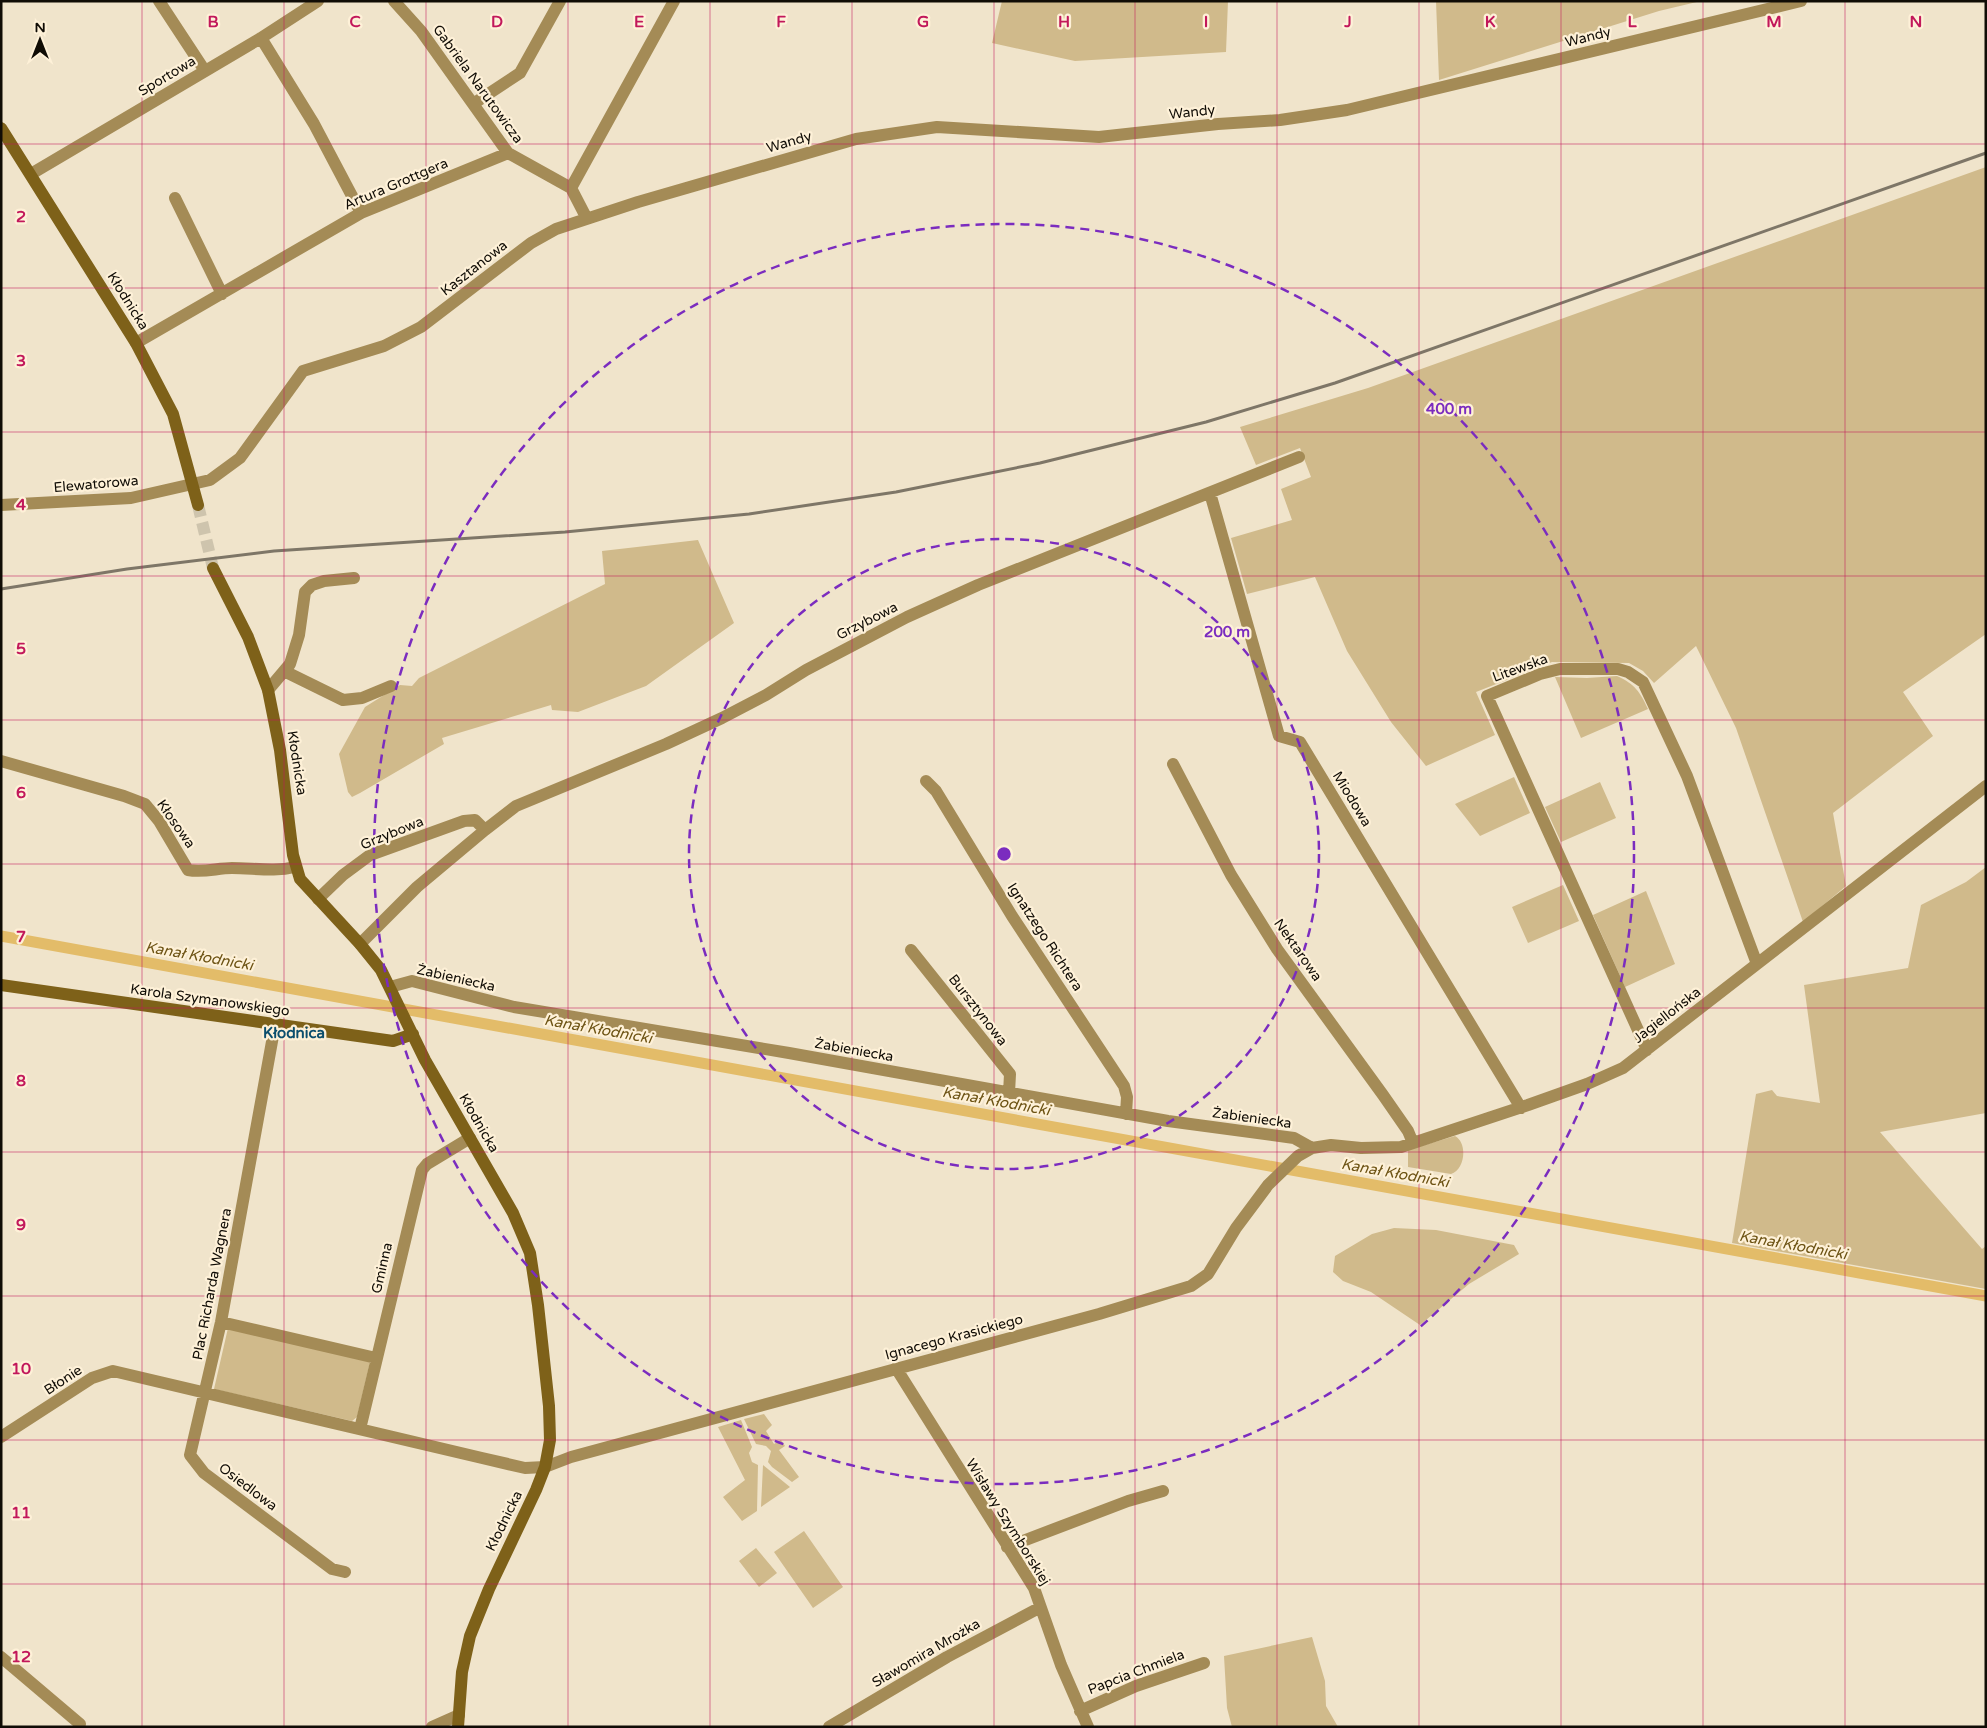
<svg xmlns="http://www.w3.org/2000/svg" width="1987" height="1728" font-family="'Varela Round',sans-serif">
<rect width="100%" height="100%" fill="#f0e4cb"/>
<path fill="#d0ba8b" d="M1002,1H1228L1226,52L1075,61L992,43Z
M1436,1H1701L1659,11L1439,80Z
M1986,167V634L1903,692L1933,736L1833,813L1846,886L1803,922L1736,728L1696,646L1654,683L1643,671L1629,663L1552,662L1476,692L1495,735L1426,766L1391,722L1347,651L1315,577L1247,594L1231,538L1292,520L1281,489L1311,477L1300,448L1256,465L1240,427L1368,388Z
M698,540L734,623L646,686L578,712L552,710L551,705L442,738L444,744L360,793L352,797L348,792L339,754L365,707L400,685L412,686L419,678L605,584L602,551Z
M1617,676C1635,684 1640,692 1648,709L1581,738L1555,677L1587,678Z
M1514,777L1530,813L1480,836L1455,804Z
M1600,782L1616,818L1561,842L1545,807Z
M1986,867V1113L1880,1132L1982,1249L1986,1246V1289L1732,1243L1756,1094L1772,1090L1777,1096L1820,1103L1804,985L1908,968L1921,905L1966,882Z
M1563,885L1579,921L1528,943L1512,907Z
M1646,891L1675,964L1625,987L1593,915Z
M1455,1136C1468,1143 1465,1170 1451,1174L1408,1167V1150Z
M1394,1228L1436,1230L1514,1245L1519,1254L1469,1284L1420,1325L1371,1292L1343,1281L1333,1272L1335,1256L1372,1234Z
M228,1328L370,1362L357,1417L352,1421L214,1389Z
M764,1414L772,1425L766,1431L774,1444L781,1440L785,1446L779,1450L799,1477L792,1482L772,1467L768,1462L771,1451L766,1446L756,1444L744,1419Z
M741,1420L752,1447L749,1453L752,1462L758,1465L757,1511L742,1521L723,1497L745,1480L718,1427Z
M763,1465L790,1487L761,1507Z
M804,1531L843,1587L813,1608L774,1552Z
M756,1548L777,1573L759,1587L739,1561Z
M1312,1637L1325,1681L1326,1706L1338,1727H1232L1227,1708L1224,1656Z"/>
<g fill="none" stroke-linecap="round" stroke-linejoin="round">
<path stroke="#e3bc69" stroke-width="11" d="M1,936L1986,1296"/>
<path stroke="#cec4ad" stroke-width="12" stroke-dasharray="12 6" stroke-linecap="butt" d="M198,505L213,568"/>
<path stroke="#a48b56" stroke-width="12" d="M159,1L205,71
M394,1L421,31L508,153L571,188L586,217
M261,38L314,124L361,213
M473,104L520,73L560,1
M31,174L261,38L318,1
M571,188L674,1
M175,198L222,294
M136,343L361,213L508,153
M1210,493L1279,736L1300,742L1521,1108
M1,505L131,498L210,480L240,458L303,371L384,346L421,327L531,243L556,229L638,202L856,139L937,127L1099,137L1218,124L1280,120L1347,110L1801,1
M286,672L343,700L362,698L391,686
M268,690L290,664L299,635L305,592L312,585L324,581L354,578
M1,761L124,796L145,804L159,821L188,870C204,873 217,868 232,868C254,868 274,872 295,867
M1173,764L1231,875L1277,949L1383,1095L1408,1131L1413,1143
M926,781L936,791L1012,916L1124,1086L1127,1097L1126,1114
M318,899L343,875L370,855L464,821L475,820L485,830L516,806L666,744L722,718L766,695L806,670L907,617L978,585L1299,457
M360,944L417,887L485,830
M911,950L1010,1074L1009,1093
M390,987L412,981L514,1007L789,1053L1168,1121L1294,1138L1312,1148
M275,1025L221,1322L190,1455L204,1473L332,1569L345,1572
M1647,1050L1487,696L1540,674L1560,669H1618L1628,672L1643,682L1687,776L1757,964
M221,1322L376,1358
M896,1368L1034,1588L1061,1665L1088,1727
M360,1429L422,1170L427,1164L470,1138
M1,1437L92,1378L113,1371L482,1458L525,1468L545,1467L571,1457L1099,1314L1191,1286L1208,1274L1236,1228L1268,1185L1298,1156L1312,1148L1331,1145L1361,1148L1401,1147L1528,1105L1587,1084L1623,1068L1986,786
M1007,1547L1128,1501L1163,1491
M1,1657L80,1724
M1080,1711L1136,1686L1204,1663
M432,1727L459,1715
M829,1727L947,1657L1039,1608"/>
<path stroke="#7e6119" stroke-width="12" d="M1,128L136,343L173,414L198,505
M213,568L248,637L268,690L280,750L293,855L300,879L360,944L381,970L425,1060L513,1213L530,1253L538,1305L549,1406L550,1440L545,1467L536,1490L489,1589L470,1636L462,1672L458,1727
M1,985L393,1041L413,1034"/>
<path stroke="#7e7667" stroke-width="3" d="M1,589L127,569L274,551L565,532L749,514L896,492L1040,463L1206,422L1335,383L1986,153"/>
</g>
<path fill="none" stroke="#c2185b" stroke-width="1" stroke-opacity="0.55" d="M142,1V1727M284,1V1727M426,1V1727M568,1V1727M710,1V1727M852,1V1727M994,1V1727M1135,1V1727M1277,1V1727M1419,1V1727M1561,1V1727M1703,1V1727M1845,1V1727M1,144H1986M1,288H1986M1,432H1986M1,576H1986M1,720H1986M1,864H1986M1,1008H1986M1,1152H1986M1,1296H1986M1,1440H1986M1,1584H1986"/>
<g fill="none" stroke="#7b2cbf" stroke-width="2.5" stroke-dasharray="9 6">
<circle cx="1004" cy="854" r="315"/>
<circle cx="1004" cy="854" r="630"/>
</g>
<g text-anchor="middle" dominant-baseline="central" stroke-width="4.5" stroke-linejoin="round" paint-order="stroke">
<g font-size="14" fill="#100c05" stroke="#fef1d8">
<text transform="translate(1588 37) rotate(-14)">Wandy</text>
<text transform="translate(167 76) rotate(-31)">Sportowa</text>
<text transform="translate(478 84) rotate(54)">Gabriela Narutowicza</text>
<text transform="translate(1192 112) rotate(-6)">Wandy</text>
<text transform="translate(789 142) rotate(-16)">Wandy</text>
<text transform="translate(396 184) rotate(-23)">Artura Grottgera</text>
<text transform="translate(474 268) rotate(-38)">Kasztanowa</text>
<text transform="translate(128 301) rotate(58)">Kłodnicka</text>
<text transform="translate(96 484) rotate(-5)">Elewatorowa</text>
<text transform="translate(867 621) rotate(-27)">Grzybowa</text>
<text transform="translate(1520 668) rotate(-20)">Litewska</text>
<text transform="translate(297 763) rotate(81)">Kłodnicka</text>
<text transform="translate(1352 799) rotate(59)">Miodowa</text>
<text transform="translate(176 824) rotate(55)">Kłosowa</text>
<text transform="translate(392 833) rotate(-22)">Grzybowa</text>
<text transform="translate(1045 937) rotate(57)">Ignatzego Richtera</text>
<text transform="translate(1298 950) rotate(55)">Nektarowa</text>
<text transform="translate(456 978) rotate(13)">Żabieniecka</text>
<text transform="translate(210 1000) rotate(8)">Karola Szymanowskiego</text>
<text transform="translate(978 1010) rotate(52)">Bursztynowa</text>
<text transform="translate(1667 1015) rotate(-38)">Jagiellońska</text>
<text transform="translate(854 1050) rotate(10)">Żabieniecka</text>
<text transform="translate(1252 1118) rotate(8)">Żabieniecka</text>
<text transform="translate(479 1123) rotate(60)">Kłodnicka</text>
<text transform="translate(382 1268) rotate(-77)">Gminna</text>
<text transform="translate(212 1284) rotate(-79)">Plac Richarda Wagnera</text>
<text transform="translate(954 1337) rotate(-15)">Ignacego Krasickiego</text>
<text transform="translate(63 1380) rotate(-33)">Błonie</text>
<text transform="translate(248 1487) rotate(37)">Osiedlowa</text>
<text transform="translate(504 1521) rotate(-64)">Kłodnicka</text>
<text transform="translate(1008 1522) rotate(58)">Wisławy Szymborskiej</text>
<text transform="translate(926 1653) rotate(-30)">Sławomira Mrożka</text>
<text transform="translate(1136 1672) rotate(-21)">Papcia Chmiela</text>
</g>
<g font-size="15" font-style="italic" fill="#6d5314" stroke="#fef1d8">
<text transform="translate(199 956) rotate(10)">Kanał Kłodnicki</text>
<text transform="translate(598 1029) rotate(10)">Kanał Kłodnicki</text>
<text transform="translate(996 1101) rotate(10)">Kanał Kłodnicki</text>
<text transform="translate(1395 1173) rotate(10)">Kanał Kłodnicki</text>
<text transform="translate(1793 1245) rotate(10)">Kanał Kłodnicki</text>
</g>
<g font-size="15" font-weight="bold" fill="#0c4e6d" stroke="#fef1d8">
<text x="294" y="1033">Kłodnica</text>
</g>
</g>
<g font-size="16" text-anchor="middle" font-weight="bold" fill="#c2185b" stroke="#fef1d8" stroke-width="4.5" stroke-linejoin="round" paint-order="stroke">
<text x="213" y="27">B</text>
<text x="355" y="27">C</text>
<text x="497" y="27">D</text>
<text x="639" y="27">E</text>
<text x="781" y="27">F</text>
<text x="923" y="27">G</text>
<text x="1064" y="27">H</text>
<text x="1206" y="27">I</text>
<text x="1348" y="27">J</text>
<text x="1490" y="27">K</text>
<text x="1632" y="27">L</text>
<text x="1774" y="27">M</text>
<text x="1916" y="27">N</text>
<text x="21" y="222">2</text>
<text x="21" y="366">3</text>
<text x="21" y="510">4</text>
<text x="21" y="654">5</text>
<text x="21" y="798">6</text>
<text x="21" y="942">7</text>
<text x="21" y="1086">8</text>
<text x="21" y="1230">9</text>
<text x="21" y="1374">10</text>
<text x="21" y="1518">11</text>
<text x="21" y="1662">12</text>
</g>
<circle cx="1004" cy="854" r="8" fill="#7b2cbf" stroke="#fef1d8" stroke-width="2.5"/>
<g font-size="15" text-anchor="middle" font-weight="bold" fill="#7b2cbf" stroke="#fef1d8" stroke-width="4.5" stroke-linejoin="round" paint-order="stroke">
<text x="1449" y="414">400 m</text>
<text x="1227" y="637">200 m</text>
</g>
<rect width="1987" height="1728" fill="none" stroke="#100c05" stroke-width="5"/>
<g transform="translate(40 40)" stroke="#fef1d8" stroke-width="4" paint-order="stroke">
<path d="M0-4L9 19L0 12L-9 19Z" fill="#100c05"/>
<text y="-8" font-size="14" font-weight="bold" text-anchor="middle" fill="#100c05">N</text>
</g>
</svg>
